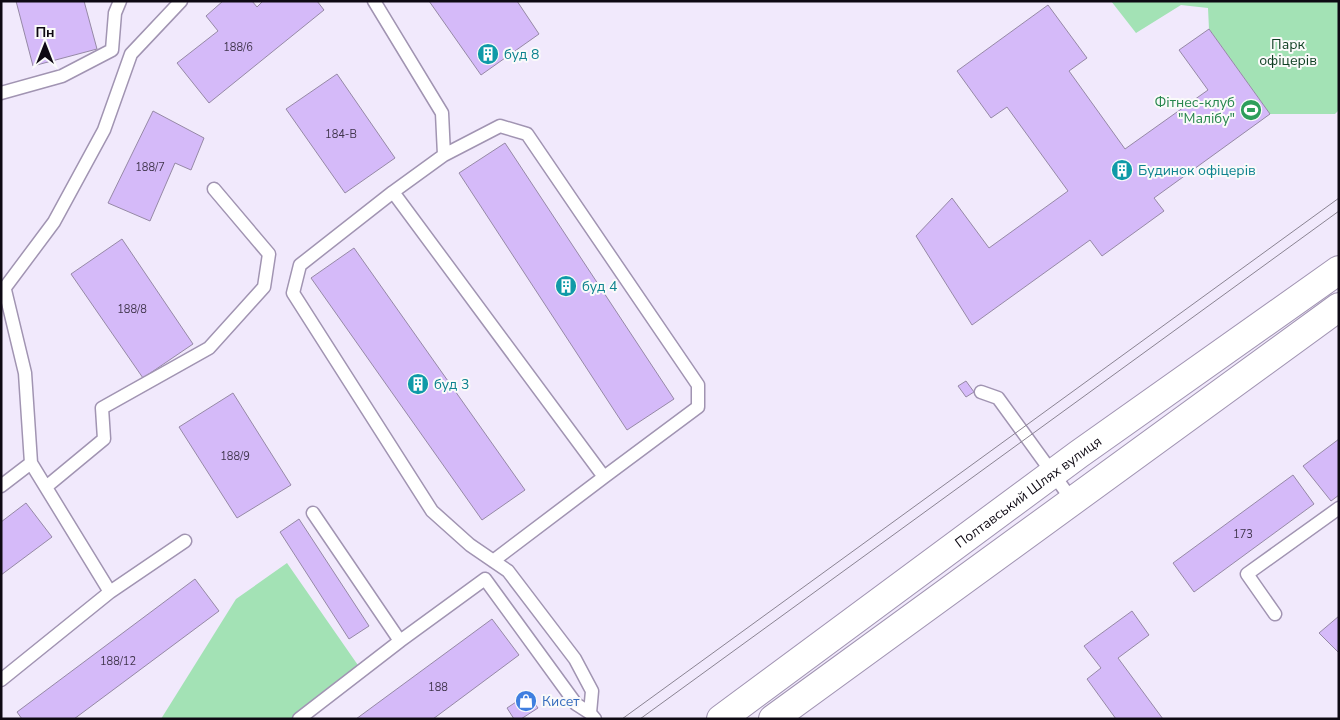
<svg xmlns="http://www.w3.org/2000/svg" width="1340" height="720" font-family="'Nunito Sans',sans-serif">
<rect width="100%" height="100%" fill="#f1e9fc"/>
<path fill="#a3e2b5" d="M1111,1H1339V110L1335,114H1270L1209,29L1208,8L1181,5L1136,33Z
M287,563L362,671L299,719H161L236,599Z"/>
<path fill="#d5baf9" stroke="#9689a6" d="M16,1H84L97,49L33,66Z
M223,1H252L257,7L263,1H317L324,10L209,103L177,63L218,31L206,16Z
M429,1H517L539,34L481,75Z
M1048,5L1087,58L1069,71L1125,149L1208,90L1179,50L1209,29L1270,114L1154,198L1164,211L1102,256L1090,240L972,325L916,236L952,198L989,248L1068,191L1007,107L991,118L957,71Z
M337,74L395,158L345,193L286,109Z
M153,111L204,138L191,170L175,163L150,221L108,203Z
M505,143L674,399L627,430L459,173Z
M122,239L193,344L143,378L71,274Z
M354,248L525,490L482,520L311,278Z
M966,381L974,392L966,397L958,386Z
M233,393L291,485L237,518L179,427Z
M1339,439V495L1331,501L1303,466Z
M1293,475L1314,504L1194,592L1173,563Z
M26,503L52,537L1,575V522Z
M299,519L369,626L349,639L280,532Z
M195,579L219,611L74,719H22L17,712Z
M1132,611L1149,635L1118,658L1163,719H1116L1087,679L1101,668L1084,646Z
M1339,616V653L1319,633Z
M492,619L519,655L433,719H356Z
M528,694L538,708L521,719H514L507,708Z"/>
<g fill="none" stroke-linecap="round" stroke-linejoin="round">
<g stroke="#a194b2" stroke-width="15">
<path id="service" d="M374,1L442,113L444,155L393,192
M1,93L62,76L112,50L115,13L120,1
M444,155L500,126L527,134L698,385V407L604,477
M1,293L54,222L104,130L131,54L181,1
M981,392L998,398L1072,500
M1,486L31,463L25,373L5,290
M46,487L104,439L102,408L209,348L264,287L269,254L214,189
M313,513L400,641L485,579L576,704L590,713L595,719
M493,561L604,477L393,192L300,265L293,293L432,511L470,545L508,571L575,659L592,691L590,713
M110,592L185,541
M1275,614L1247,574L1339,508
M1,680L110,592L31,463
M299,719L400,641"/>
</g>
<g stroke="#a194b2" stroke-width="30">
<g id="primary">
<path id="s1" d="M721,719L1079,454L1339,270"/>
<path d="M773,719L1339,307"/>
</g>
</g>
<use href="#service" stroke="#fff" stroke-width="12"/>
<use href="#primary" stroke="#fff" stroke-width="28"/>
<path stroke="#8a8392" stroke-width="1" d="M622,719L1339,198
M640,719L1339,211"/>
</g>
<defs>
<g id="building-disc" transform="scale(1.125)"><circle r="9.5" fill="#0f9aa8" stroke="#fafafa"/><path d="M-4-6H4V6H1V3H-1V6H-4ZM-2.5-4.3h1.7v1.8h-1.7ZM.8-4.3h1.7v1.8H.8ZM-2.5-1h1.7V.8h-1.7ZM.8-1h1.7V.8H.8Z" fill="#fff"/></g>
<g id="stadium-disc" transform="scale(1.125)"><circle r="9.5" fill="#2e9e5b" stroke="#fafafa"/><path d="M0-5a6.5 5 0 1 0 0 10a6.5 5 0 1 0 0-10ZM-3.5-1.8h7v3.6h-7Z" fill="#fff"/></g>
<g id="shop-disc" transform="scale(1.125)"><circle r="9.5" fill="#3f7fe0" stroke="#fafafa"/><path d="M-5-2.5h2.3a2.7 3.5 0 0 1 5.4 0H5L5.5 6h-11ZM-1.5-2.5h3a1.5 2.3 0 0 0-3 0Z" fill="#fff"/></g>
</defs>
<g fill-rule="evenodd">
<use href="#building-disc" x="488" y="54"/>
<use href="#stadium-disc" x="1251" y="110"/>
<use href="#building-disc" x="1122" y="170"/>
<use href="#building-disc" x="566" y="286"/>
<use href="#building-disc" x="418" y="384"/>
<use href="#shop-disc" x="526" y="701"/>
</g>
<g text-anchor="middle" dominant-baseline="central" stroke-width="4" stroke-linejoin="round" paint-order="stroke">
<g font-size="11" fill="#40354c">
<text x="238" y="47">188/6</text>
<text x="341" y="134">184-В</text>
<text x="150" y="167">188/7</text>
<text x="132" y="309">188/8</text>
<text x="235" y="456">188/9</text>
<text x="1243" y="534">173</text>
<text x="118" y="661">188/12</text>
<text x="438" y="687">188</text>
</g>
<g font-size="14" fill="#0e3f22" stroke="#fafafa">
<text x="1288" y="44">Парк<tspan x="1288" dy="16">офіцерів</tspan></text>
</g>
<g font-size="14" fill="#0d838f" stroke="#fafafa" text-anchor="start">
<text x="504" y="54">буд 8</text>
<text x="1138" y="170">Будинок офіцерів</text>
<text x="582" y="286">буд 4</text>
<text x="434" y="384">буд 3</text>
</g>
<g font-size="14" fill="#27864d" stroke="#fafafa" text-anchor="end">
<text x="1235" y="102">Фітнес-клуб<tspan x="1235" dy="16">"Малібу"</tspan></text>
</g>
<g font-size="14" fill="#0e0913" stroke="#fafafa">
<text stroke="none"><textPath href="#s1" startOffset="382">Полтавський Шлях вулиця</textPath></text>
</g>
<g font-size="14" fill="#366cbe" stroke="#fafafa" text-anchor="start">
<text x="542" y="701">Кисет</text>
</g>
</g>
<rect width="1340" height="720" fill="none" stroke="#0e0913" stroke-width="5"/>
<g transform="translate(45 45)" stroke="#fafafa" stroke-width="4" paint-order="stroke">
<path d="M0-4L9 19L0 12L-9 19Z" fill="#0e0913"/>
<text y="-8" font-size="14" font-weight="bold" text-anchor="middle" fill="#0e0913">Пн</text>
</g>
</svg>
